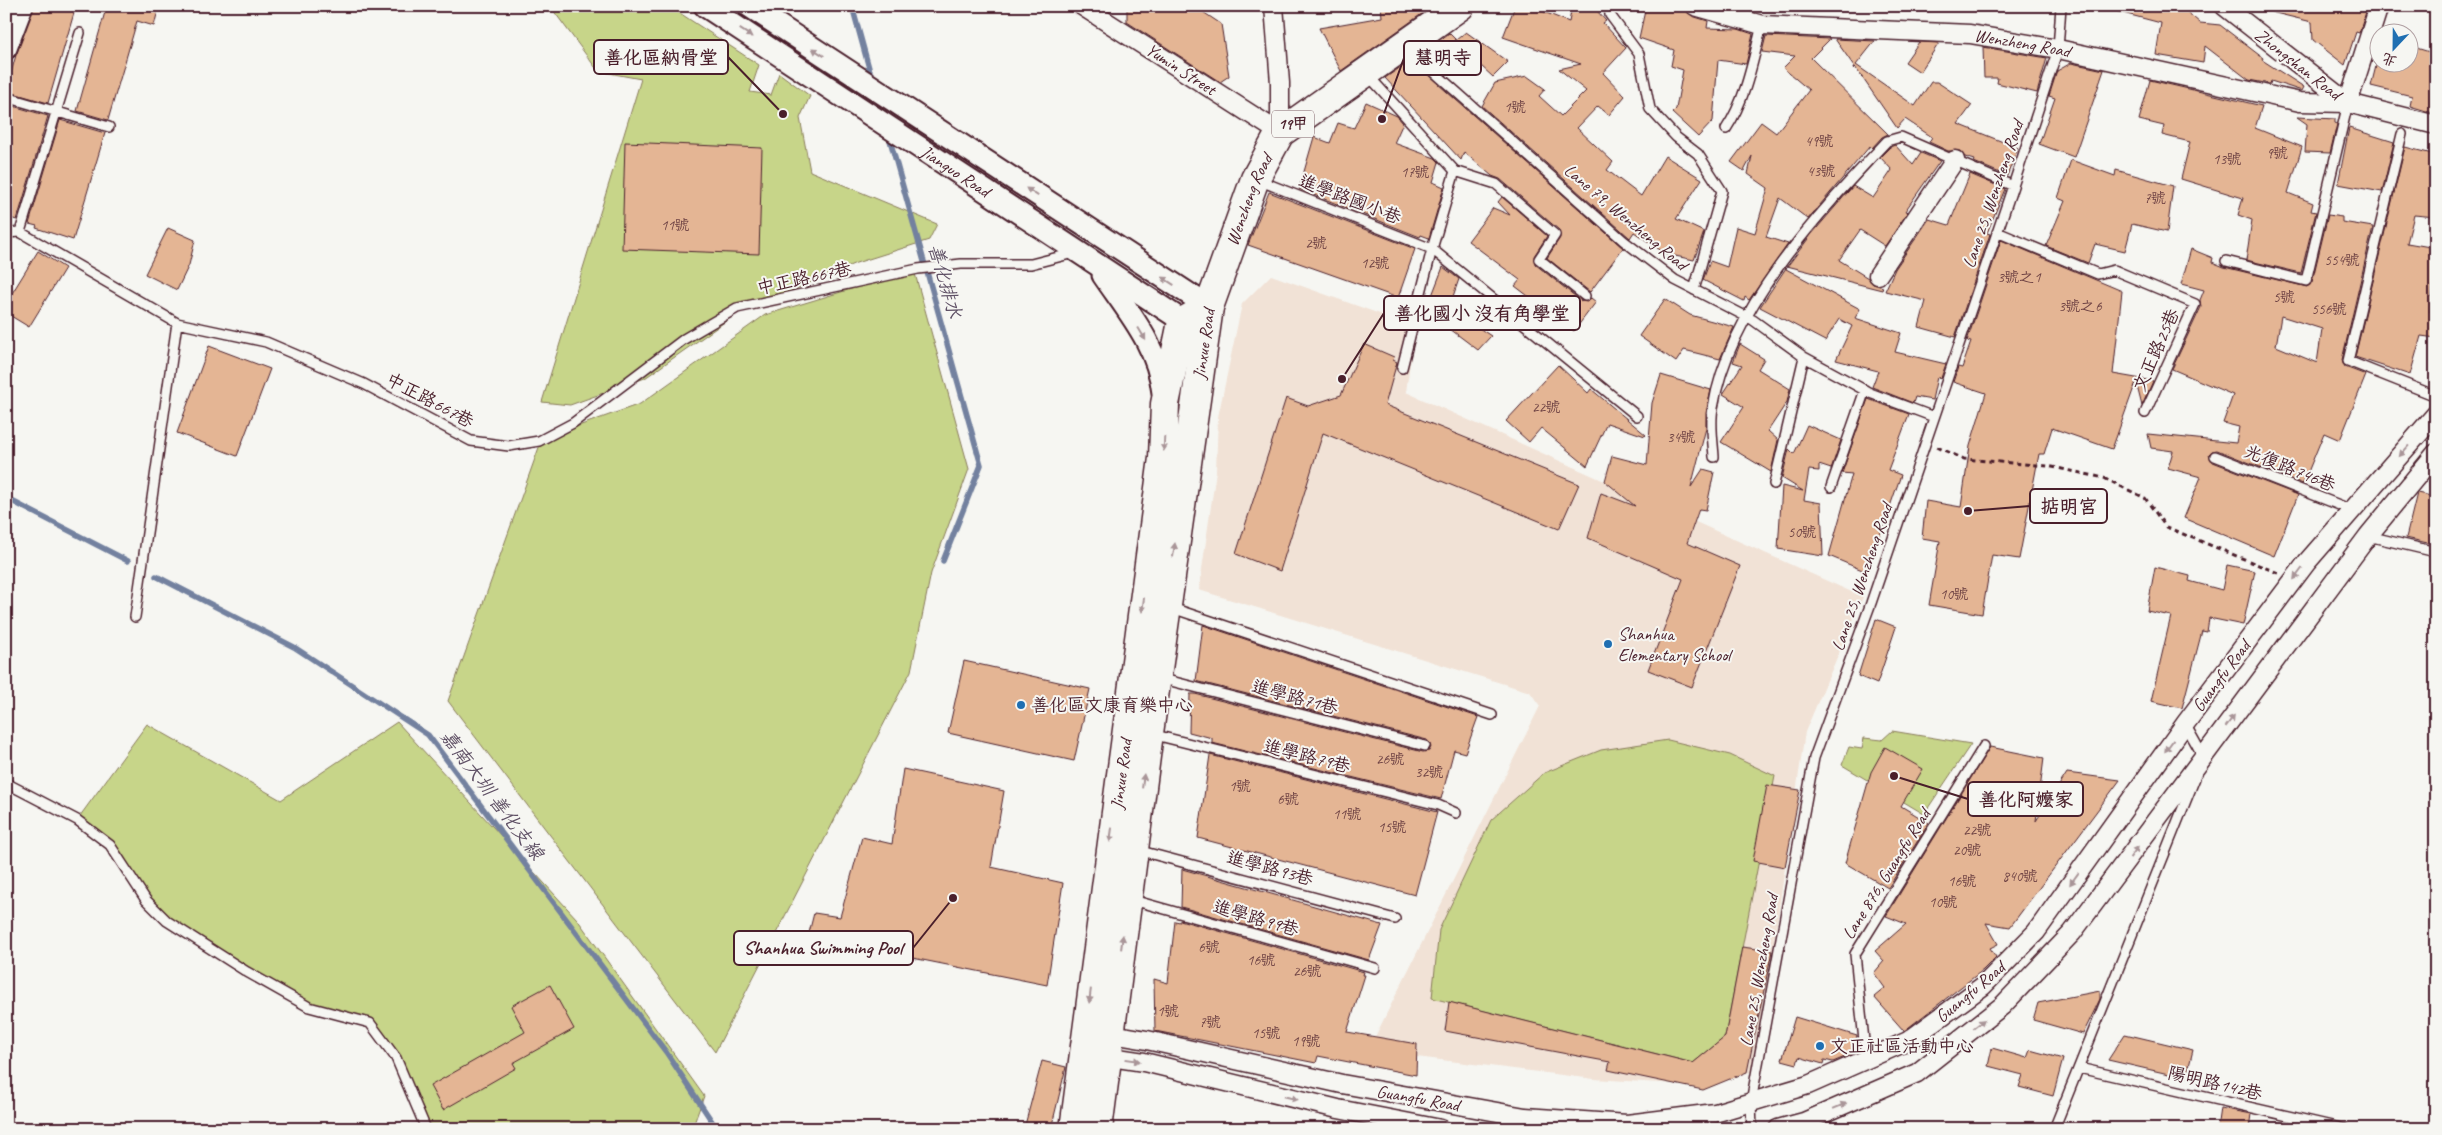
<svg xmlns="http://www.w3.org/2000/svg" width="2442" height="1135" font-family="Caveat,'LXGW WenKai TC',sans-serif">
<rect width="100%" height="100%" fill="#f6f6f2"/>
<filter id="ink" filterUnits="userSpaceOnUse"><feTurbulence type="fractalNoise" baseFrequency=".02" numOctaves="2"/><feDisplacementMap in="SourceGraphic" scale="10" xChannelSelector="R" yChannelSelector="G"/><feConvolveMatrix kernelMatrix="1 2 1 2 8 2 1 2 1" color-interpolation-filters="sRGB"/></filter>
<g filter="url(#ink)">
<path fill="#f1e2d6" d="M1271,275L1405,323L1411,356L1406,392L1863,597L1805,732L1755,1071L1693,1085L1594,1079L1368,1051L1540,706L1530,692L1199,590L1216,471L1218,417L1242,304Z"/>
<path fill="#c7d589" stroke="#887a5a" d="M550,6H669L759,65L750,92L771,95L779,73L810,96L800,118L810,171L937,224L929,240L856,263L736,314L645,378L570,405L542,402L641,79L598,71Z
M914,270L969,469L931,573L911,671L715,1052L448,701L542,439L640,404L765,315Z
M397,722L577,919L704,1096L692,1129H426L396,1058L370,1023L309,1007L167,921L110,845L77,820L147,724L281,800Z
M1892,731L1971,744L1924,814L1842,765L1849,747L1862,749L1864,738L1882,740Z
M1668,740L1730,755L1775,776L1725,1037L1693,1063L1432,998L1439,930L1491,820L1544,773L1601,750Z"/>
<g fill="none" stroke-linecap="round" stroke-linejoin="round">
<path stroke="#73819f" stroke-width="5.5" d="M852,6L872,79
M888,133L981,465L943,561
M6,498L128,561
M156,576L294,647L428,735L666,1052L717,1129"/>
</g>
<path fill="#e4b594" stroke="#4a1f2b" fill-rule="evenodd" d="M34,6H76L48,103L6,91L16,55Z
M100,6H159L154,26L137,21L108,120L77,111L105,12L100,11Z
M1127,6H1194L1221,24L1229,76L1220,82L1127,22Z
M1381,6H1433L1341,71L1319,28L1382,17Z
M1515,6H1529L1569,22L1572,6H1600L1598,12L1606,21L1603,23L1626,48L1603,73L1625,96L1609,115L1598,106L1577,128L1613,162L1607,170L1641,196L1665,156L1702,179L1676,219L1704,232L1694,260L1666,254L1634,232L1630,238L1482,106L1495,83L1527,76L1545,89L1539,96L1561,116L1586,91L1559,69L1581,64L1503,37Z
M1646,6H1663L1686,11L1692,16L1708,21L1707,28L1738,29L1753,34L1746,64L1718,60L1713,121L1698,137L1672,113L1676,109L1683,70L1671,66L1674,50L1639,38Z
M2115,6H2180L2200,23L2220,25L2263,58L2262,60L2304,87L2302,91L2271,81L2270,84L2249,80L2205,46L2203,63L2156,55L2161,23L2115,11Z
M2271,6H2368L2359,33L2356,32L2345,65L2313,40L2312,22L2271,12Z
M1466,32L1508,62L1493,77L1468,54L1447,75L1423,54L1449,33L1456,40Z
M1766,36L1830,39L1811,58L1888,134L1882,137L1872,148L1870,146L1808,219L1780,198L1766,237L1788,244L1749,300L1745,297L1744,301L1703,280L1710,261L1727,267L1736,227L1755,233L1768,188L1748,174L1752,156L1744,171L1731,162L1761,122L1776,133L1809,90L1783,68L1795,56L1762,52Z
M1835,39L1875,41L1856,65L1915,106L1931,82H1937L1972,105L1958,124L2018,148L2007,176L1974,162L1975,160L1965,157L1960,151H1948L1929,142L1932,137L1905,119L1897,128L1855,67L1853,69L1854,66Z
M1919,42L1939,43L1920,72L1905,62Z
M2410,46L2436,54V114L2410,106L2412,96L2371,86L2377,62H2410Z
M1983,47L2047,58L2037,93L1997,83L1998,78H1984Z
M1411,60L1623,248L1590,292L1547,258L1560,238L1559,230L1500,179L1492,176L1464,152L1461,160L1385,78Z
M2071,63L2104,70L2074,157L2039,144L2055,98L2049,96L2057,71Z
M2150,80L2262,106L2255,128L2302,147L2288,193L2313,203L2311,211L2316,212L2301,273L2246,260L2252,220L2238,215L2243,198L2181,179L2190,142L2162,135L2164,126L2139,120Z
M1366,102L1397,116L1403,123L1394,143L1435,158L1439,162L1433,182L1444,187L1429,238L1421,235L1420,237L1299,189L1314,137L1330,143L1338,123L1354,128Z
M6,104L48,116L17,220L6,217Z
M2297,117L2335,119V123L2337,124L2330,153L2305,152L2307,124Z
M60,120L105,133L73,240L36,228L37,226L29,224Z
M2349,128L2394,142L2382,192L2338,184Z
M625,142L762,148L759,254L622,249Z
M1895,145L1913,165L1921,153L1940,161L1905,211L1908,212L1885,246L1860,230L1839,260L1868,278L1873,284L1883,287L1882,290L1787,266L1786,269L1860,309L1855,318L1901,333L1895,352L1946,364L1941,378L1937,377L1932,400L1915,397L1913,403L1872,387L1878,371L1836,360L1852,326L1839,319L1825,341L1760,307L1786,268L1811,235L1853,186L1873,198L1892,170L1880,157L1890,147Z
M2405,147L2436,155V217L2414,215L2407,243L2436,248L2430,312H2436V338L2421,336L2410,375L2355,357Z
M2071,160L2115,176L2116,170L2173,186L2167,232L2132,224L2125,251L2095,244L2088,263L2046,246L2065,201L2058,198Z
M1970,174L2005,189L1987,233L1990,234L1955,337L1919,327L1926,301L1885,291L1895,269L1929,219L1949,225Z
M1269,192L1415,249L1398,298L1248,245Z
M1502,197L1547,236L1534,256L1535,264L1581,301L1587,302L1591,298L1596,302L1574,331L1515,286L1520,280L1468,241L1493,208L1510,215L1498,202Z
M2328,215L2342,217V222L2373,227L2342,360L2345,367L2366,375L2340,440L2324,433L2303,484L2217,450L2212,451L2209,454L2213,462L2298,495L2274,556L2184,518L2201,477L2168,468L2173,451L2151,448L2148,434L2236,443L2239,427L2223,423L2233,395L2172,369L2201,307L2200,300L2204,290L2181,284L2191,249L2213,258L2212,262L2224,267L2307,287L2312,282ZM2281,316L2322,329L2317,363L2276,346Z
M168,228L195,240L189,265L177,290L145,274Z
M2001,240L2122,291L2113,374L2153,381L2142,406L2136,382L2112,449L2052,428L2044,454H2039L2019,559L1992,555L1982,614L1929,605L1940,541L1922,538L1926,501L1961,507L1970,446L1986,393L1953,382L1958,367L1962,368L1971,342L1967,341Z
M38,251L65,268L29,327L6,313V303Z
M1443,267L1459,279L1449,308L1491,336L1478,350L1426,311Z
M1665,299L1690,315L1734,327L1720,359L1684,350L1676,362L1639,336Z
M1364,344L1394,357L1393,360L1397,362L1385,405L1579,484L1559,529L1323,433L1280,571L1236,554L1286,398L1308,406L1341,395Z
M1740,344L1764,359L1758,369L1790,389L1787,402L1768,431L1778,440L1771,472L1721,442L1744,407L1723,394L1742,365L1733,362Z
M209,346L270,369L237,456L177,433Z
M1558,365L1588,393L1591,389L1646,435L1645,436L1607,423L1587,466L1541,428L1529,442L1506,421Z
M1661,375L1711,390L1706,413V428L1691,487L1703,469L1714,472L1706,510L1699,509L1687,543L1740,566L1692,687L1648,670L1683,579L1588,538L1601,493L1635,506L1605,481L1612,456L1647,465L1652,403Z
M1868,399L1909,414L1888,470L1901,475L1867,572L1829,556L1852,474L1842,473Z
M1807,425L1841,440L1831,469L1819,465V471L1809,470L1804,500L1821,503L1823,556L1778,549L1782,486L1803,491L1782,478L1789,449L1794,454Z
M2417,493L2436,497V545L2406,538Z
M2227,565L2255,571L2243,625L2209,618L2207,632L2202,631L2182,708L2151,701L2171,616L2147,611L2155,567L2190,576L2189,581L2222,590Z
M1876,619L1896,627L1877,684L1858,676Z
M1203,625L1478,717L1465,753L1454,750L1441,799L1212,743V738L1189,732L1190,694H1195L1423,752L1429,751L1431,747L1427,740L1196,681Z
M964,661L1090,689L1074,761L948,733Z
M1885,747L1923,769L1901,806L1929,823L1888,888L1845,863L1871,772Z
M1990,747L2044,758L2036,821L2067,773L2120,780L2010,927L1986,923L1998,944L1990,948L1996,957L1983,970L1904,1031L1874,997L1885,988L1874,973L1884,961L1875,951L1906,924L1886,916Z
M1210,755L1437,812L1415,895L1198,838Z
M903,769L1004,791L991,867L1063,883L1047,985L808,937L814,913L840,917L862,837L892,844Z
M1767,785L1800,790L1785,867L1753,861Z
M1182,869L1382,925L1369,960L1181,907Z
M1180,920L1364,972L1363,975H1365L1347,1032L1417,1044L1416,1075L1318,1056L1316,1063L1155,1031L1154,979L1168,983L1175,921L1180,922Z
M1742,947L1772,951L1747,1072L1703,1090L1608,1070L1610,1062L1445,1031L1449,1002L1693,1063L1725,1037Z
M550,985L574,1029L513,1063L516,1068L443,1110L430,1086L525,1032L511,1006Z
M2100,991V999L2083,1034L2033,1020L2038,1003Z
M1795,1017L1857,1036L1852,1054L1833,1062L1824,1060L1823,1064L1799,1057L1797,1064L1782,1060Z
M2125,1034L2193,1050L2186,1078L2108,1060Z
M1992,1048L2027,1058L2030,1050L2063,1059L2053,1096L2019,1087L2023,1075L1988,1066Z
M1042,1061L1066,1067L1051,1129H1024Z
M2220,1108L2252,1114L2250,1129H2217Z"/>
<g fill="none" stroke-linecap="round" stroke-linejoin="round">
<g stroke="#4a1f2b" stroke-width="12">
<path id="service" d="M1609,6L1610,15L1639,54L1650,109L1676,137L1698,154L1722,191L1694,290
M1406,47L1624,241L1675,280L1753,320L1804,357L1870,393L1934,417
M1367,74L1455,171L1432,249L1402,368
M6,97L109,127
M1726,129C1746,99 1753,60 1762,25
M2402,134L2348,361L2436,396
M1455,171L1496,184L1555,235L1539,259L1585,296
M1258,180L1432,249L1637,416
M20,232L80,33
M1997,232L2098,274L2114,270L2195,304L2145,413
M6,233L20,232L177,323L266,342L364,384L471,441L509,446L539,441L573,423L684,339L737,308L918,269L961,264H1031L1074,253
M2226,261L2306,281L2348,103
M2215,456L2352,510
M1714,457C1713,441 1710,423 1713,408C1729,308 1819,213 1887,141L1901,137L2013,186
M1774,484L1804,357
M1831,487L1865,390
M2368,536L2436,552
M1169,607L1492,715
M135,617L177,323
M1159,678L1425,746
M2185,724L2203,756L2202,759
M1151,734L1438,805L1456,813
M6,783L77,820L110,845L146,900L167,921L247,972L309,1007L370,1023L396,1058L426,1129
M1137,850L1395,919
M1129,899L1375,968
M1866,1060L1855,954L1984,746
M2079,1068L2345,1129
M1752,1129L1751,1102L1814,758L1871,603L2013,186L2058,49L2061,6
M2054,1129L2195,778"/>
</g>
<g stroke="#4a1f2b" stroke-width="21">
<g id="minor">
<path d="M1082,6L1280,133"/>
<path d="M1274,6L1280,83V133"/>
<path id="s1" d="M1695,6L1762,25L1970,34L2058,49L2300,102L2348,103L2379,6"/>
<path d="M2224,6L2348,103L2436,125"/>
<path d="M1878,275L1955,160"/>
<path d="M1100,1032L1147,1040L1342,1084L1525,1117L1627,1124L1715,1113L1808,1085L1908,1041L1983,986L2036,932L2185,724L2307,562L2436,414"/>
<path d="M1098,1055L1144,1062L1338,1109L1441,1129"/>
<path d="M1778,1129L1804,1122L1917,1073L2002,1006L2072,933L2368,536L2436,453"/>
</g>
</g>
<g stroke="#4a1f2b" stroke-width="25">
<g id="tertiary">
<path id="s2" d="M705,6L1195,329"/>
<path d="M749,6L1209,307"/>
<path d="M6,48L22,6"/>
<path d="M1103,275C1129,313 1158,346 1163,393"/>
</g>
</g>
<g stroke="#4a1f2b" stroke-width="31">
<g id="primary">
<path id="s3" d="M1074,1129L1163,458L1165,404L1182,322L1209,307"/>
<path id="s4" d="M1098,1129L1149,733L1209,307L1255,179L1280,133L1460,6"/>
</g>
</g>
<path stroke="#4a1f2b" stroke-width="3" stroke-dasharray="5 4" stroke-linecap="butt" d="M1937,447L1964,459L2048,466L2104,478L2145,498L2166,527L2278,573"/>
<use href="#service" stroke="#f6f6f2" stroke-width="9"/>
<use href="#minor" stroke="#f6f6f2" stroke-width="18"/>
<use href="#tertiary" stroke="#f6f6f2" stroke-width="21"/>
<use href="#primary" stroke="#f6f6f2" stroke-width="28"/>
</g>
<defs><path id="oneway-solid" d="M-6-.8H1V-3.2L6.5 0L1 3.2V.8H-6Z" transform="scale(1.25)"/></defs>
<g fill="#a99598">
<use href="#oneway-solid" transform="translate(746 33) rotate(33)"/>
<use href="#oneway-solid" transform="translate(818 52) rotate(-147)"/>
<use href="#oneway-solid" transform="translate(1032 192) rotate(-147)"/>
<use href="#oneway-solid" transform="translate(1168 281) rotate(-147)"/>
<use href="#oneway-solid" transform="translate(1142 334) rotate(59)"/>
<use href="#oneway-solid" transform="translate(1164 444) rotate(92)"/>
<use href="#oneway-solid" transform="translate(2404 451) rotate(131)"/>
<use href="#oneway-solid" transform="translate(1174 550) rotate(-82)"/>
<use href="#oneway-solid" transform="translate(2298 574) rotate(127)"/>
<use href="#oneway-solid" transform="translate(1143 605) rotate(98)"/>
<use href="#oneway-solid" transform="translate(2230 721) rotate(-53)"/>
<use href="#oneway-solid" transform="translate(2169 746) rotate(126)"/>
<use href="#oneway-solid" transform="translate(1143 781) rotate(-83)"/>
<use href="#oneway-solid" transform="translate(1111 835) rotate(98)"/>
<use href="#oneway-solid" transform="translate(2134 852) rotate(-54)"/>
<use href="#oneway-solid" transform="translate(2074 879) rotate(126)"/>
<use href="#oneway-solid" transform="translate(1122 942) rotate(-83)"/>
<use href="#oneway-solid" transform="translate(1090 996) rotate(97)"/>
<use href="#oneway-solid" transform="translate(1979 1024) rotate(-38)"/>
<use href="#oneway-solid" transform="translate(1133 1060) rotate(8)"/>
<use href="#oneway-solid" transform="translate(1291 1098) rotate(14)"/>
<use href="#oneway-solid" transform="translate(1840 1106) rotate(-23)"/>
</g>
</g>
<g fill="#1f6fb2" stroke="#f6f6f2" stroke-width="2">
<circle cx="1608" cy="644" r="5"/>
<circle cx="1021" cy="705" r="5"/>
<circle cx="1820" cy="1046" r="5"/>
</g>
<g text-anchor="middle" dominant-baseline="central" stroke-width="4" stroke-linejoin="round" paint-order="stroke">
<g font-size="15" fill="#704445">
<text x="1515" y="107">1號</text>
<text x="1819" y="141">49號</text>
<text x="2277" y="153">9號</text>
<text x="2227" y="159">13號</text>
<text x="1821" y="171">43號</text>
<text x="1415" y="172">17號</text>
<text x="2155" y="198">7號</text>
<text x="675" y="225">11號</text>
<text x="1316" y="243">2號</text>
<text x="2342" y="260">554號</text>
<text x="1375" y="263">12號</text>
<text x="2019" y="277">3號之1</text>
<text x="2284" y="297">5號</text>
<text x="2080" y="306">3號之6</text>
<text x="2329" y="309">556號</text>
<text x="1546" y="407">22號</text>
<text x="1681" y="437">34號</text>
<text x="1802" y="532">50號</text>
<text x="1954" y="594">10號</text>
<text x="1390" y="759">26號</text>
<text x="1429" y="772">32號</text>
<text x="1240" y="786">1號</text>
<text x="1288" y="799">6號</text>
<text x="1347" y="814">11號</text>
<text x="1392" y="827">15號</text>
<text x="1977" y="830">22號</text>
<text x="1967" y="850">20號</text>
<text x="2020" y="876">840號</text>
<text x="1962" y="881">16號</text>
<text x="1943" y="902">10號</text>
<text x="1209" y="947">6號</text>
<text x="1261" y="960">16號</text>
<text x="1307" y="971">26號</text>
<text x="1168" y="1011">1號</text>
<text x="1210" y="1022">7號</text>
<text x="1266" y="1033">15號</text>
<text x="1306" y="1041">19號</text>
</g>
<rect fill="#f6f6f2" stroke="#7e6067" stroke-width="1" x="1272" y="110.5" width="42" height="27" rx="4"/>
<g font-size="16" font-weight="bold" fill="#4a1f2b">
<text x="1293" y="124">19甲</text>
</g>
<g font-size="18" fill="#4a1f2b" stroke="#f6f6f2">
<text stroke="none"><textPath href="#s1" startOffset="331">Wenzheng Road</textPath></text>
<text transform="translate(2298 64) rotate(38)">Zhongshan Road</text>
<text transform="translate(1181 69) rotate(33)">Yumin Street</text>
<text stroke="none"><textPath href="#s2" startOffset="300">Jianguo Road</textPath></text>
<text transform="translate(1993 194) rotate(-71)">Lane 25, Wenzheng Road</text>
<text transform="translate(1350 199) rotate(21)">進學路國小巷</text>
<text stroke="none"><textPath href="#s4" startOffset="944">Wenzheng Road</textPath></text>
<text transform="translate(1626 217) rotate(40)">Lane 79, Wenzheng Road</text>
<text transform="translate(804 278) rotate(-12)">中正路667巷</text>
<text stroke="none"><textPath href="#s4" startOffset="792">Jinxue Road</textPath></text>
<text transform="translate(2156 350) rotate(-66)">文正路25巷</text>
<text transform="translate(430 400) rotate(28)">中正路667巷</text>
<text transform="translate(2290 468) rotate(22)">光復路746巷</text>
<text transform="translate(1862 577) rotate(-71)">Lane 25, Wenzheng Road</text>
<text transform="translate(2221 676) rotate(-53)">Guangfu Road</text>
<text transform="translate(1295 697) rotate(15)">進學路71巷</text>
<text transform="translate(1307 756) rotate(14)">進學路79巷</text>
<text stroke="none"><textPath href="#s3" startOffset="358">Jinxue Road</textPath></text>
<text transform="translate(1270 868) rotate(15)">進學路93巷</text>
<text transform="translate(1886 874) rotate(-58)">Lane 876, Guangfu Road</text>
<text transform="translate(1256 918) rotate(16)">進學路99巷</text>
<text transform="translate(1759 970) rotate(-80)">Lane 25, Wenzheng Road</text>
<text transform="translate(1970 992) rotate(-40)">Guangfu Road</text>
<text transform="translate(2215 1083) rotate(13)">陽明路142巷</text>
<text transform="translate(1418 1098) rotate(10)">Guangfu Road</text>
</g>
<g font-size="18" fill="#4a1f2b" stroke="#f6f6f2" text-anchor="start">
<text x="1618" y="634">Shanhua<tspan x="1618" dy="21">Elementary School</tspan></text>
<text x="1031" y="705">善化區文康育樂中心</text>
<text x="1830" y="1046">文正社區活動中心</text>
</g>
<g font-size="19" font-style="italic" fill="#5f5065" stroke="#f6f6f2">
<text transform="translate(945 281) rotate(74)">善化排水</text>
<text transform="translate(492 795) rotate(53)">嘉南大圳 善化支線</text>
</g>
</g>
<path fill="none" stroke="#4a1f2b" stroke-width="2" d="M783 114L728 57M1382 119L1404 58M1342 379L1384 313M1968 511L2030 506M1894 776L1968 799M953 898L913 948"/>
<g fill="#4a1f2b" stroke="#f6f6f2" stroke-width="2">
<circle cx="783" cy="114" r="5"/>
<circle cx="1382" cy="119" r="5"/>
<circle cx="1342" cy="379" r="5"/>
<circle cx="1968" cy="511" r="5"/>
<circle cx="1894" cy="776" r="5"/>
<circle cx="953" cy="898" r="5"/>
</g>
<g fill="#f6f6f2" stroke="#4a1f2b" stroke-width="2">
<rect x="594" y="40" width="134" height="34" rx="5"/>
<rect x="1404" y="41" width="77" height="34" rx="5"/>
<rect x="1384" y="296" width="196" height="34" rx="5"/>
<rect x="2030" y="489" width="77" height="34" rx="5"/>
<rect x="1968" y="782" width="115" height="34" rx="5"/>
<rect x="734" y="931" width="179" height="34" rx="5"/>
</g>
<g font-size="19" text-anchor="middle" font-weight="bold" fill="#4a1f2b">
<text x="661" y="64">善化區納骨堂</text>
<text x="1443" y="64">慧明寺</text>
<text x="1482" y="320">善化國小 沒有角學堂</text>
<text x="2069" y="513">掂明宮</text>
<text x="2026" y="806">善化阿嬤家</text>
<text x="823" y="954">Shanhua Swimming Pool</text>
</g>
<rect width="2442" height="1135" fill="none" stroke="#f6f6f2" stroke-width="25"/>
<rect x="12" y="12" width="2417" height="1110" fill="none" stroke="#4a1f2b" stroke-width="2" filter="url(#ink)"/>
<g transform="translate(2394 48) rotate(202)"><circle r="24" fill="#f6f6f2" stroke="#b1a0a2"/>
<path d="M0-4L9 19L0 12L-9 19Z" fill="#1f6fb2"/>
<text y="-8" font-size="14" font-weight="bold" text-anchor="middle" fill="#4a1f2b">北</text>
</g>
</svg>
